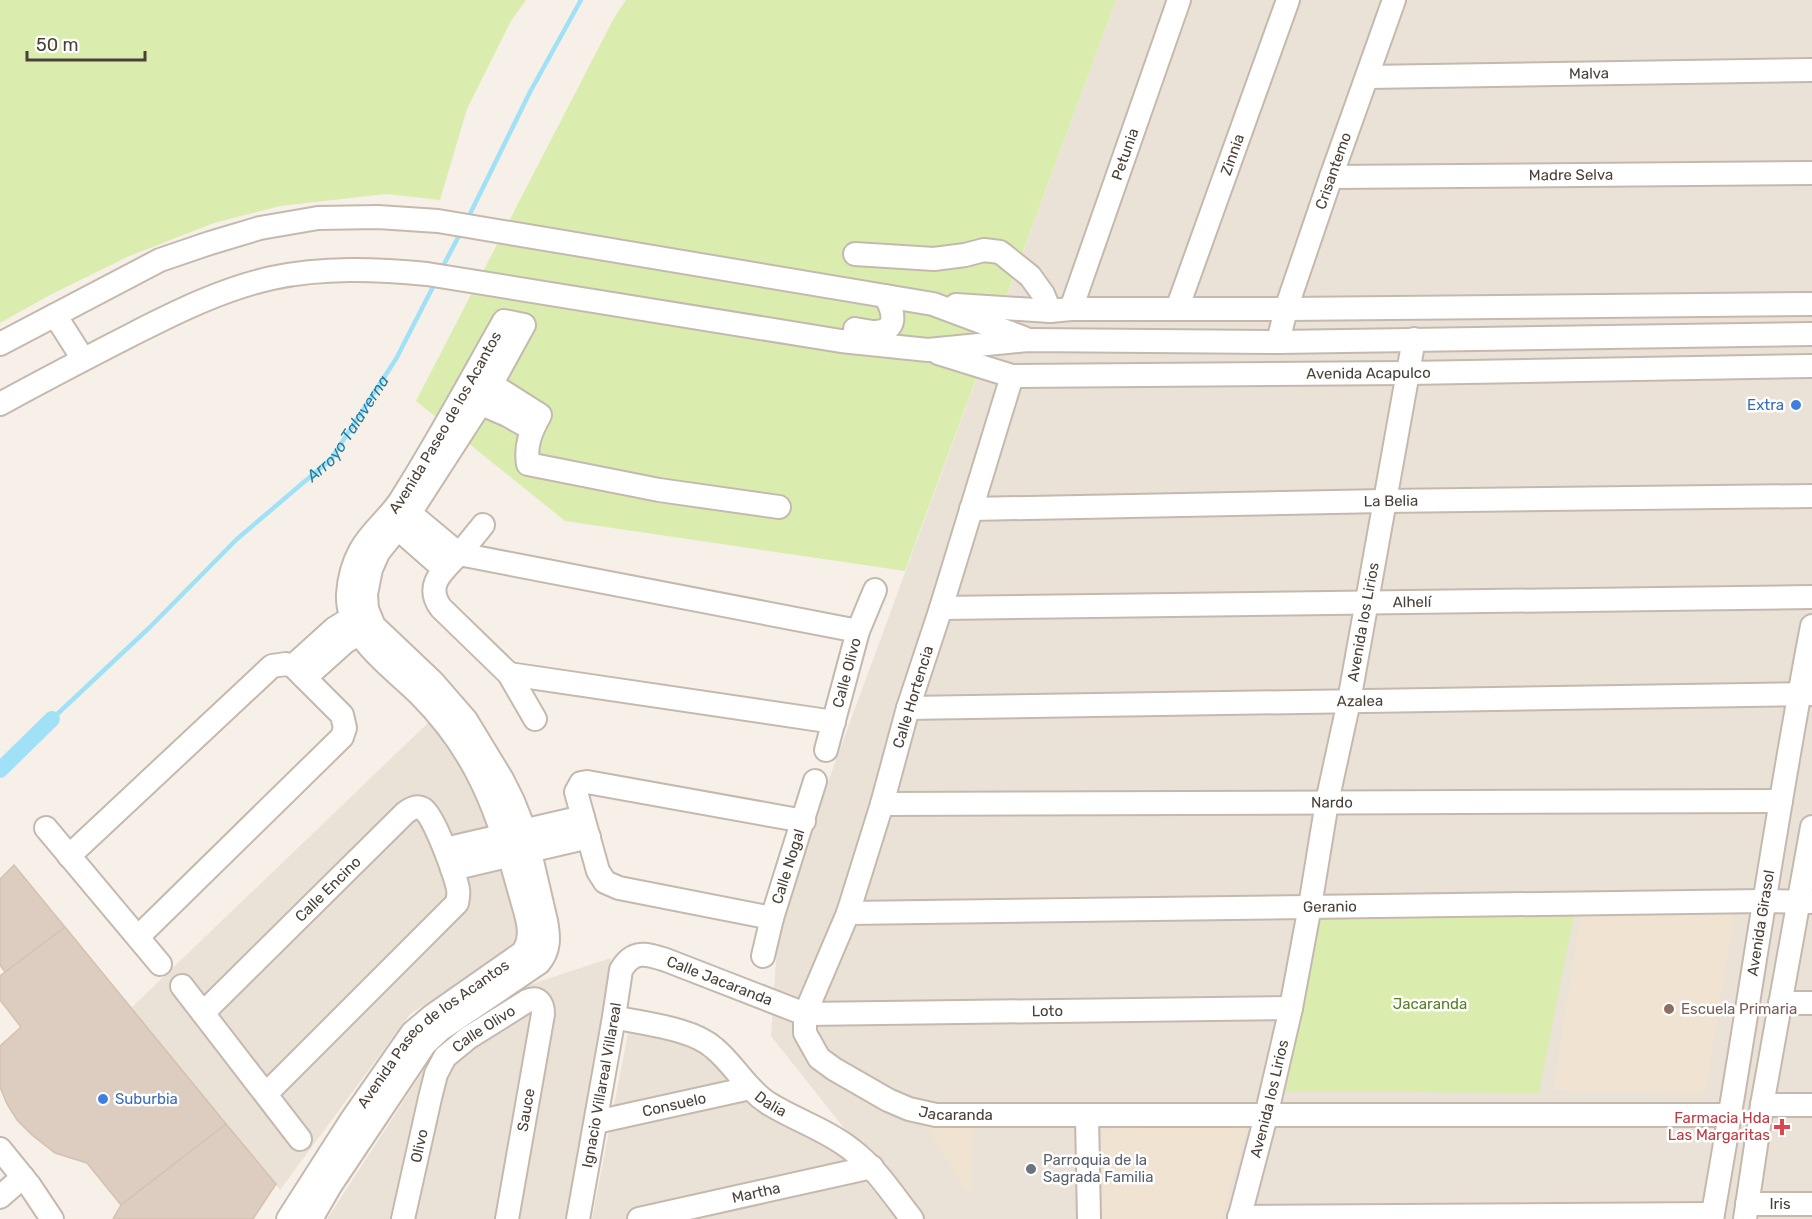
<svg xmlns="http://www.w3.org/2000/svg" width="1812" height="1219" font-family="Rubik,sans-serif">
<rect width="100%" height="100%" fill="#f6f0e9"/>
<path fill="#eae1d7" d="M1116,0H1812V1219H916L771,1036L779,915Z
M429,722L492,814L526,941L410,1014L280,1190L131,1008Z
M611,958L572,1219H327L440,1045L523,987Z
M628,1033L690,1045L724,1063L755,1110L845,1155L896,1219H592Z"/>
<path fill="#f0e3d2" d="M1581,912H1735L1705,1094L1553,1090Z
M918,1115L973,1117L971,1197Z
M1248,1124L1222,1219H1101L1102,1129Z"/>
<path fill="#daedaf" d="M0,0H526L511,21L467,109L440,200L386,194L280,206L214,223L127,257L50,295L0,323Z
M626,0H1116L905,571L565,521L416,401L614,18Z
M1322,915H1574L1539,1093L1286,1091Z"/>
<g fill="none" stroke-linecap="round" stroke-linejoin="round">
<g stroke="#a1e1f7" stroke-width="4.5">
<path d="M467,220L530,92L581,0"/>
<path d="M442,268L462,230"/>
<path id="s1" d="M52,719L150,627L237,539L331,459L396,359L436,281"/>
</g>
<path stroke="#a1e1f7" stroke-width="16" d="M0,770L52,719"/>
</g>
<path fill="#dccdc0" stroke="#d4c1b0" stroke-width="1.5" d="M14,865L65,927L5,972L0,965V879Z
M65,927L226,1124L121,1205L87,1163L55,1153L32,1135L17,1120L7,1104L0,1087V1046L21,1027L0,1000V976Z
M226,1124L276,1184L253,1219H113L121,1205Z"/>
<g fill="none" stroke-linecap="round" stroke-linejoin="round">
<g stroke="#c5b9ae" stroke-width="26">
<g id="minor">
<path id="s2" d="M1367,77L1812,70"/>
<path id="s3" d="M1331,177L1812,173"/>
<path d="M855,254L934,259L965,255L984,250L1000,252L1030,276L1043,294L1050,311"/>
<path d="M956,305L1050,311L1071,309H1286L1812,304"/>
<path id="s4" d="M1071,309L1179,0"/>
<path id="s5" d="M1177,309L1288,0"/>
<path d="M55,315L83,359"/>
<path d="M855,329C861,330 869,332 875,332C899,331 894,311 885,296"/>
<path id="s6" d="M1278,342L1286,309L1331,177L1394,0"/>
<path d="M0,344L160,260L210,243L260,228L318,218L378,217L438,221L933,304L1024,338"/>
<path id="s7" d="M938,353L1012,376L1408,373L1812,366"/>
<path id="s8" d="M1012,376L941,608L908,708L882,804L848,913L805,1014V1033L819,1058L834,1069L888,1100L909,1109L936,1115H1731"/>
<path d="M477,378L491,384L540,415C531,431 525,445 528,464L659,490L779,507"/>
<path d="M468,398L507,415L532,429"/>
<path d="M0,404C44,380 88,357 133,334C178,311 223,289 272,278C323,267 376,269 427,274L841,341L928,350L1028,340L1278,342L1812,334"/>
<path d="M399,504L459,554L858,631"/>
<path id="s9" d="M971,509L1384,501L1812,496"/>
<path d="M387,519L444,569"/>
<path d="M483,525C475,535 467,545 458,555C443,571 424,585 441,608L509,674L535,719"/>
<path id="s10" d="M941,608L1812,597"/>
<path d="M293,666L335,628L363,611"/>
<path d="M509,674L834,722"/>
<path d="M305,678L345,642L370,628"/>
<path id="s11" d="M908,708L1812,694"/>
<path id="s12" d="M826,750L858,631L875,590"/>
<path id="s13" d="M882,804L1781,801"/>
<path d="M46,828L160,964"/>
<path d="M445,849L583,817"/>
<path d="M69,856L272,666L286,664L293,666L342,715L345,728L342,737L138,937"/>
<path d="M452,869L589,837"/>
<path id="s14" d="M848,913L1764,901L1812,902"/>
<path d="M772,918L619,888L605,882L598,871L576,792L581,783L587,782L804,821"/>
<path id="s15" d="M763,956L772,918L815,781"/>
<path d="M182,986L300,1139"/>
<path d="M1780,1003H1812"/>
<path id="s16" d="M203,1013L405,813C410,809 417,805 423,809C434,815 455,875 458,889C459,894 458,898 457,903L266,1094"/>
<path id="s17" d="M614,1017C644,1024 692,1028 714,1048C734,1064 746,1089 768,1103C795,1120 827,1130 852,1150C877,1169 893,1195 912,1219"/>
<path d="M1762,1105H1812"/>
<path d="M1087,1116L1089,1219"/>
<path id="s18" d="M596,1122L750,1088"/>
<path d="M0,1149L30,1186L52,1219"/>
<path d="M0,1197L23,1177"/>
<path id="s19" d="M1747,1204H1812"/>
<path d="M1239,1217L1713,1214"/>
<path id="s20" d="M288,1219L352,1119L412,1033L432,1016L522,953C536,936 525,912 520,893C498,813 479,754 419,694C391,666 346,638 348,594C349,579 353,564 360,551C370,532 388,519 400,501C437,443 470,381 504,321L524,325L481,403L410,513L378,553L371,569L366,594L367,609L374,626L433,682L466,720L502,779L513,801L525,831L546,921C549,937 550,950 539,963L440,1030L425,1044L330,1186L311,1219"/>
<path id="s21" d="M403,1219L430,1098L436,1074L445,1057L468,1038L527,1001C538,996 543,1003 543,1014L507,1219"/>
<path id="s22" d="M578,1219L614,1017L621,970C633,949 647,954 666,960L805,1014L1291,1008"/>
<path id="s23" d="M639,1219L872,1167"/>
<path id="s24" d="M1239,1219L1266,1116L1291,1008L1310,906L1327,802L1349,701L1414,339"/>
<path id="s25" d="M1712,1219C1747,1022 1774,823 1812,626"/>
<path d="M1745,1219L1762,1105L1812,827"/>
</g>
</g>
<use href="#minor" stroke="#fff" stroke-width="22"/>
</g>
<g fill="#3f7fe0" stroke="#fff" stroke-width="2">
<circle cx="1796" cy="405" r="6"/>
<circle cx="103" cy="1099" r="6"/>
</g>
<circle fill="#8d6e63" stroke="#fff" stroke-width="2" cx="1669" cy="1009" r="6"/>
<path fill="#e0444e" stroke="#fff" stroke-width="2" d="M1779 1118h6v6h6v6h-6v6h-6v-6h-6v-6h6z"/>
<circle fill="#6b7280" stroke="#fff" stroke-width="2" cx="1031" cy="1169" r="6"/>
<g text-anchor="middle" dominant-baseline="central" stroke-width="5" stroke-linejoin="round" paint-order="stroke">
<g font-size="15" fill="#4a4037" stroke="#fff">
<text stroke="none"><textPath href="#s2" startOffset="222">Malva</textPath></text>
<text stroke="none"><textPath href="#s4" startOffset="164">Petunia</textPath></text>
<text stroke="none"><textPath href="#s5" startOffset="164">Zinnia</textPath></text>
<text stroke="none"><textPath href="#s6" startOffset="180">Crisantemo</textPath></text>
<text stroke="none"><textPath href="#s3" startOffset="240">Madre Selva</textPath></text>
<text stroke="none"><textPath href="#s7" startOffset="434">Avenida Acapulco</textPath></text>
<text stroke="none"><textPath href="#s20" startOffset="975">Avenida Paseo de los Acantos</textPath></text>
<text stroke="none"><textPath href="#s9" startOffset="420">La Belia</textPath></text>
<text stroke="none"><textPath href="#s10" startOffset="471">Alhelí</textPath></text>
<text stroke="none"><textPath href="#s24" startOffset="610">Avenida los Lirios</textPath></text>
<text stroke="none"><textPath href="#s12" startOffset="80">Calle Olivo</textPath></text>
<text transform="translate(913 697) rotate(-73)">Calle Hortencia</text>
<text stroke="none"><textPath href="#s11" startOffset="452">Azalea</textPath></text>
<text stroke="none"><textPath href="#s13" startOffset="450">Nardo</textPath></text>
<text stroke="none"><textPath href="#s15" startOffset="93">Calle Nogal</textPath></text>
<text stroke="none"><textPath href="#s16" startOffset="176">Calle Encino</textPath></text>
<text stroke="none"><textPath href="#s14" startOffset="482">Geranio</textPath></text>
<text stroke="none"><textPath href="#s25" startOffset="300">Avenida Girasol</textPath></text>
<text stroke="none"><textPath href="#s22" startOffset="362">Calle Jacaranda</textPath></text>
<text stroke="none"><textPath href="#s22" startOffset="696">Loto</textPath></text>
<text stroke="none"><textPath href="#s21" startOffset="216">Calle Olivo</textPath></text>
<text stroke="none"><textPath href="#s20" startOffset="238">Avenida Paseo de los Acantos</textPath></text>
<text stroke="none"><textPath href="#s22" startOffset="136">Ignacio Villareal Villareal</textPath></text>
<text stroke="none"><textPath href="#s24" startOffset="124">Avenida los Lirios</textPath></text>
<text stroke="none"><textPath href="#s17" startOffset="186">Dalia</textPath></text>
<text stroke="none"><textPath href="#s18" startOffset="80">Consuelo</textPath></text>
<text transform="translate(526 1110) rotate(-80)">Sauce</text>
<text stroke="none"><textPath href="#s8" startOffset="870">Jacaranda</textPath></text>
<text stroke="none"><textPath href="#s21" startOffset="75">Olivo</textPath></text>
<text stroke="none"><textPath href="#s23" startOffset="120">Martha</textPath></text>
<text stroke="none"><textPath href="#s19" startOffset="33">Iris</textPath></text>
</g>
<g font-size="15" fill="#366cbe" stroke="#fff" text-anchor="end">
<text x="1784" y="405">Extra</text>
<text x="115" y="1099" text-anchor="start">Suburbia</text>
</g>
<g font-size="15" fill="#568224" stroke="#fff">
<text x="1430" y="1004">Jacaranda</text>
</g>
<g font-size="15" fill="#785e54" stroke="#fff" text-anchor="start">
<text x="1681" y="1009">Escuela Primaria</text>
</g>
<g font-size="15" fill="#be3a42" stroke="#fff" text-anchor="end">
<text x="1770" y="1118">Farmacia Hda<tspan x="1770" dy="17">Las Margaritas</tspan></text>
</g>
<g font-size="15" fill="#5b616d" stroke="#fff" text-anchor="start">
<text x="1043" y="1160">Parroquia de la<tspan x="1043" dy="17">Sagrada Familia</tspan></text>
</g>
<g font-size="16" font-style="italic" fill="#217c9e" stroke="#fff">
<text stroke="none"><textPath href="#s1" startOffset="416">Arroyo Talaverna</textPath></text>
</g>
</g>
<path d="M27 51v9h118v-9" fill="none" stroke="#4a4037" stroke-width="3"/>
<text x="36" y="51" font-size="18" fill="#4a4037" stroke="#ffffff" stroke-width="4.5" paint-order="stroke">50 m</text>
</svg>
